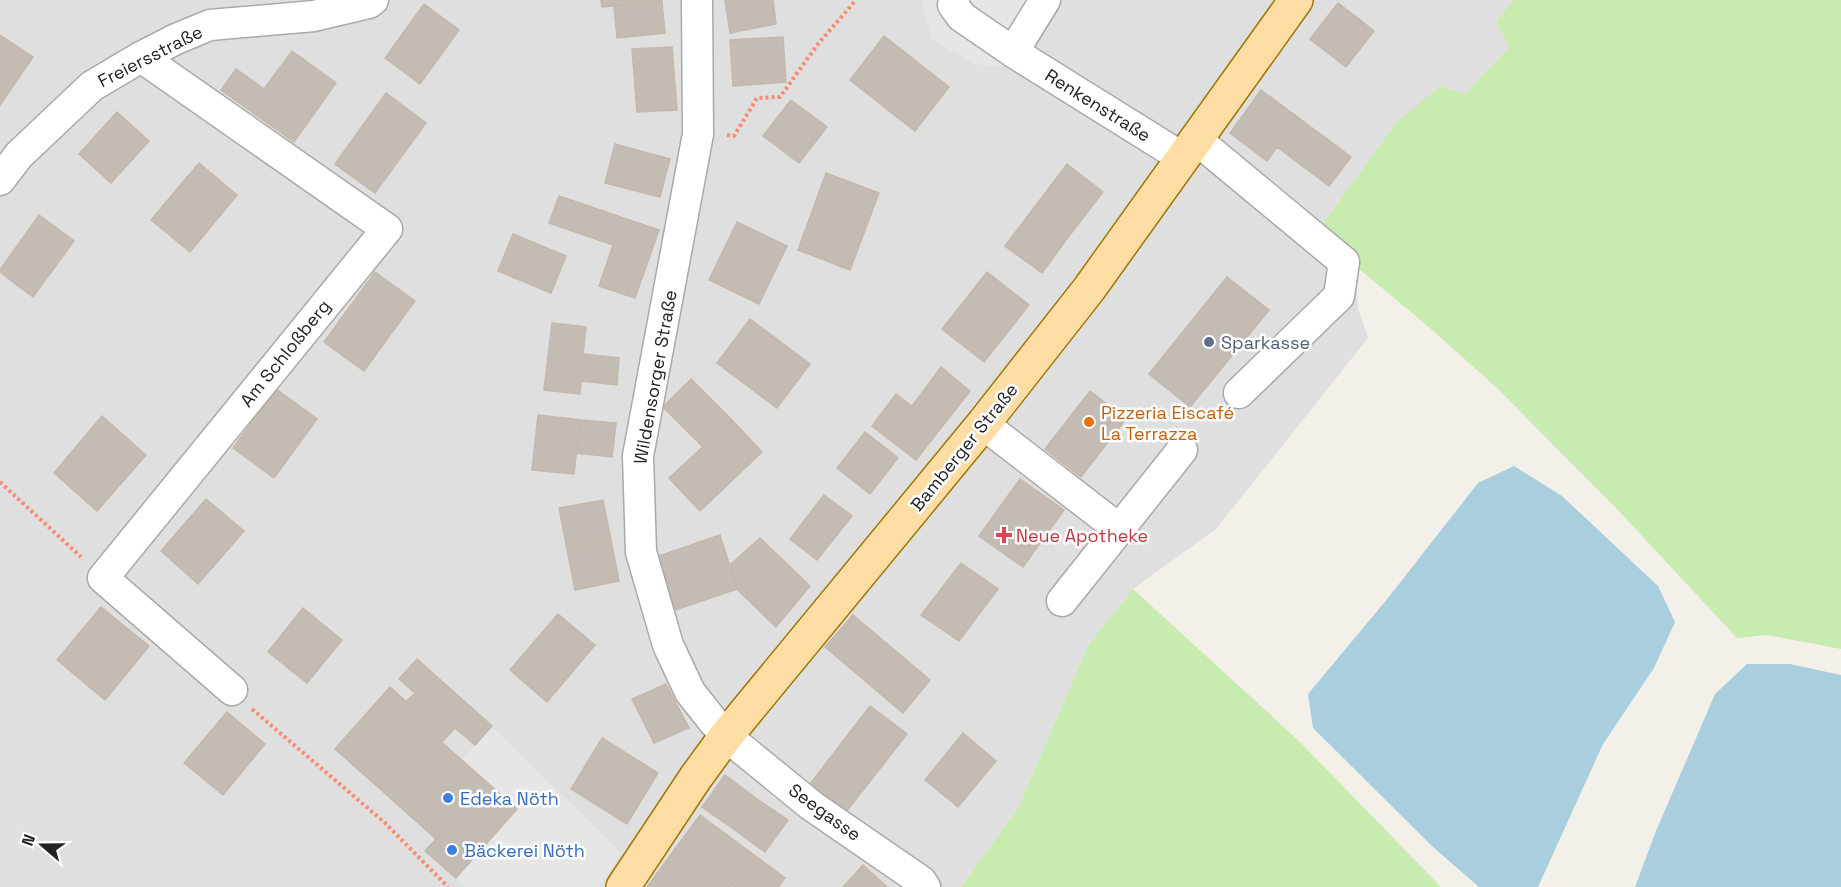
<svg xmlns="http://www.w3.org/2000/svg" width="1841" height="887" font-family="'Space Grotesk',sans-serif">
<rect width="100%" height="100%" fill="#f2f0e9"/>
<path fill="#e0dfdf" d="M0,0H1513L1496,22L1509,47L1465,94L1396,123L1316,233L1355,275L1358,308L1368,338L1216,529L1133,589L1089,644L1018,808L961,887H0Z"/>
<path fill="#c8ebaf" d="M1513,0H1841V649L1767,635L1737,638L1616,508L1496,387L1423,322L1316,233L1396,123L1440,86L1465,94L1509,47L1496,22Z
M1133,589L1300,742L1441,887H961L1018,808L1089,644Z"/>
<path fill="#e6e6e6" d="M921,0H1063L1019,67L974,64L932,39Z
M492,726L621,853L599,887H465L456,878L517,809L462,760Z"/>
<path fill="#a9cfdf" d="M1514,466L1562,496L1658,586L1675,622L1654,668L1603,744L1538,887H1479L1433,847L1313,728L1308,694L1388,598L1478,483Z
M1747,664H1790L1841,675V887H1635L1656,831L1715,694Z"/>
<path fill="#c3bcb5" stroke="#c4b8aa" stroke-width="1.5" d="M601,0H662V2L602,7Z
M725,0H773L776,24L730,33Z
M662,2L665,33L617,38L614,6Z
M1338,3L1374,31L1346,67L1310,39Z
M424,4L459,30L420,84L385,58Z
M0,35L33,57L0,105Z
M884,36L917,62L883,106L850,80Z
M783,37L786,82L733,86L730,40Z
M672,47L677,110L637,112L632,49Z
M292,51L336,83L294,142L221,90L236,69L264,89Z
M917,62L949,87L915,131L883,106Z
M1261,90L1351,157L1329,186L1277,147L1267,161L1230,133Z
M386,93L426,123L375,193L335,164Z
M791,100L827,127L799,163L763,136Z
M117,112L149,141L111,183L79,154Z
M615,144L670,159L660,197L605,183Z
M199,163L237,195L190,252L151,220Z
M1067,164L1103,192L1066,240L1030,213Z
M826,173L879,193L850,270L798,250Z
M559,196L659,230L635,298L599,286L613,245L549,223Z
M1030,213L1066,240L1042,273L1005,246Z
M39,215L74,241L33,297L0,272V270Z
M737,222L787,246L759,304L709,280Z
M513,234L566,256L551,293L498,271Z
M375,272L415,301L364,371L324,342Z
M987,272L1029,305L984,362L942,329Z
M1227,277L1269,310L1190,407L1149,374Z
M750,319L810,364L777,408L717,363Z
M552,323L586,327L583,354L619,358L617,385L581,381L580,394L544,390Z
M941,367L970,391L941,428L912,406Z
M691,379L732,420L703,447L663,407Z
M276,389L317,419L274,478L233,448Z
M1090,391L1126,419L1081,477L1045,449Z
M896,394L941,428L916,460L872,426Z
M538,415L580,420L574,474L532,470Z
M102,416L146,455L97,511L54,473Z
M580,420L616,423L612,457L576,453Z
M732,420L762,452L700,511L669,478Z
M865,432L898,458L870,494L837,468Z
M1020,479L1064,510L1023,567L979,536Z
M824,495L852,516L817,560L790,539Z
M206,499L244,531L198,584L161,551Z
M603,500L611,540L567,549L559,508Z
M720,535L737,589L675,610L659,556Z
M760,538L810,586L776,627L737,589L731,564Z
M611,540L619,581L575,590L567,549Z
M961,563L998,589L959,641L921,615Z
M101,607L149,646L105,700L57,660Z
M303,608L342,640L307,683L268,652Z
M558,614L595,645L547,702L510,670Z
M853,615L930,680L903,713L825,647Z
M417,659L492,726L475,745L455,728L442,742L429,731L433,726L406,702L415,693L399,679Z
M666,684L689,728L654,743L632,699Z
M390,687L433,726L379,788L335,749Z
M870,706L907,734L846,812L810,784Z
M227,712L265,744L223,795L184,763Z
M429,731L517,809L456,878L425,851L436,839L379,788Z
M963,733L996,761L958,807L925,780Z
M602,738L658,773L627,824L571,789Z
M725,775L757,799L735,830L702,807Z
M757,799L788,820L765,852L735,830Z
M700,815L785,878L778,887H734L731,885L729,887H647Z
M863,865L887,887H843Z"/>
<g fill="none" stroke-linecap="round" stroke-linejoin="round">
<g stroke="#a9a9a9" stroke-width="33">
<path id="minor" d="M697,0L698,134L638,456L641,552L668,645L690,692L713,721L726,736L812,806L921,881L925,887
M954,0L953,5L962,17L1013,52L1183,158
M1013,52L1045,0
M141,57L387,229L103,578L232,690
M1197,140L1344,262L1339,296L1239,393
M0,180L19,155L92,86L141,57L176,39L210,25L314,16L369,3L373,0
M983,424L1119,529
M1062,601L1182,450"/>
</g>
<g stroke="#9f7700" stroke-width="36">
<path id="major" d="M623,887L696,777L726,736L983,424L1089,289L1296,0"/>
</g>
<path stroke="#fb8a71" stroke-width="4" stroke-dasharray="3 3" stroke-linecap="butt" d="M727,135L734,136L757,98L780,97L818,44L856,0
M0,482L81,557
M252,709L384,822L448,887"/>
<use href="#minor" stroke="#fff" stroke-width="30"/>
<use href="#major" stroke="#fddda3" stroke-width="33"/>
</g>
<circle fill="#5c6f8a" stroke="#fff" stroke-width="2" cx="1209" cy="342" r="6"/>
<circle fill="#e8710a" stroke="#fff" stroke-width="2" cx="1089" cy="422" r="6"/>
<path fill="#e0444e" stroke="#fff" stroke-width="2" d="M1001 526h6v6h6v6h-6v6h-6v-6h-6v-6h6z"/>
<g fill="#3f7fe0" stroke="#fff" stroke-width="2">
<circle cx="448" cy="798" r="6"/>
<circle cx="452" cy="850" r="6"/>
</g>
<g text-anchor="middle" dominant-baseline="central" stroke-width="5" stroke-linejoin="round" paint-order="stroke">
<g font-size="18" fill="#222" stroke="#fff">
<text transform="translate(150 56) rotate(-27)">Freiersstraße</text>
<text transform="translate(1098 105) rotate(32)">Renkenstraße</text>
<text transform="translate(285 353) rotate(-51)">Am Schloßberg</text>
<text transform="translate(655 377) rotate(-80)">Wildensorger Straße</text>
<text transform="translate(964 447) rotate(-51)">Bamberger Straße</text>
<text transform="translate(825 812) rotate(36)">Seegasse</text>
</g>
<g font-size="18" fill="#4e5e75" stroke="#fff" text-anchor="start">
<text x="1221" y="342">Sparkasse</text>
</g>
<g font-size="18" fill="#c56008" stroke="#fff" text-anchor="start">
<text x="1101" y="412">Pizzeria Eiscafé<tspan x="1101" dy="21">La Terrazza</tspan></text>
</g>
<g font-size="18" fill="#be3a42" stroke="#fff" text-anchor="start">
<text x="1016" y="535">Neue Apotheke</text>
</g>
<g font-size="18" fill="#366cbe" stroke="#fff" text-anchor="start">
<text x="460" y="798">Edeka Nöth</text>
<text x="464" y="850">Bäckerei Nöth</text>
</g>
</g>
<g transform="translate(42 845) rotate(290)" stroke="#ffffff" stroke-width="4.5" paint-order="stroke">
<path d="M0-4.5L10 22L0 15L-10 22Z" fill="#222222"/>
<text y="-9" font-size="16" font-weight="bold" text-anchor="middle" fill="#222222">N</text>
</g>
</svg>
